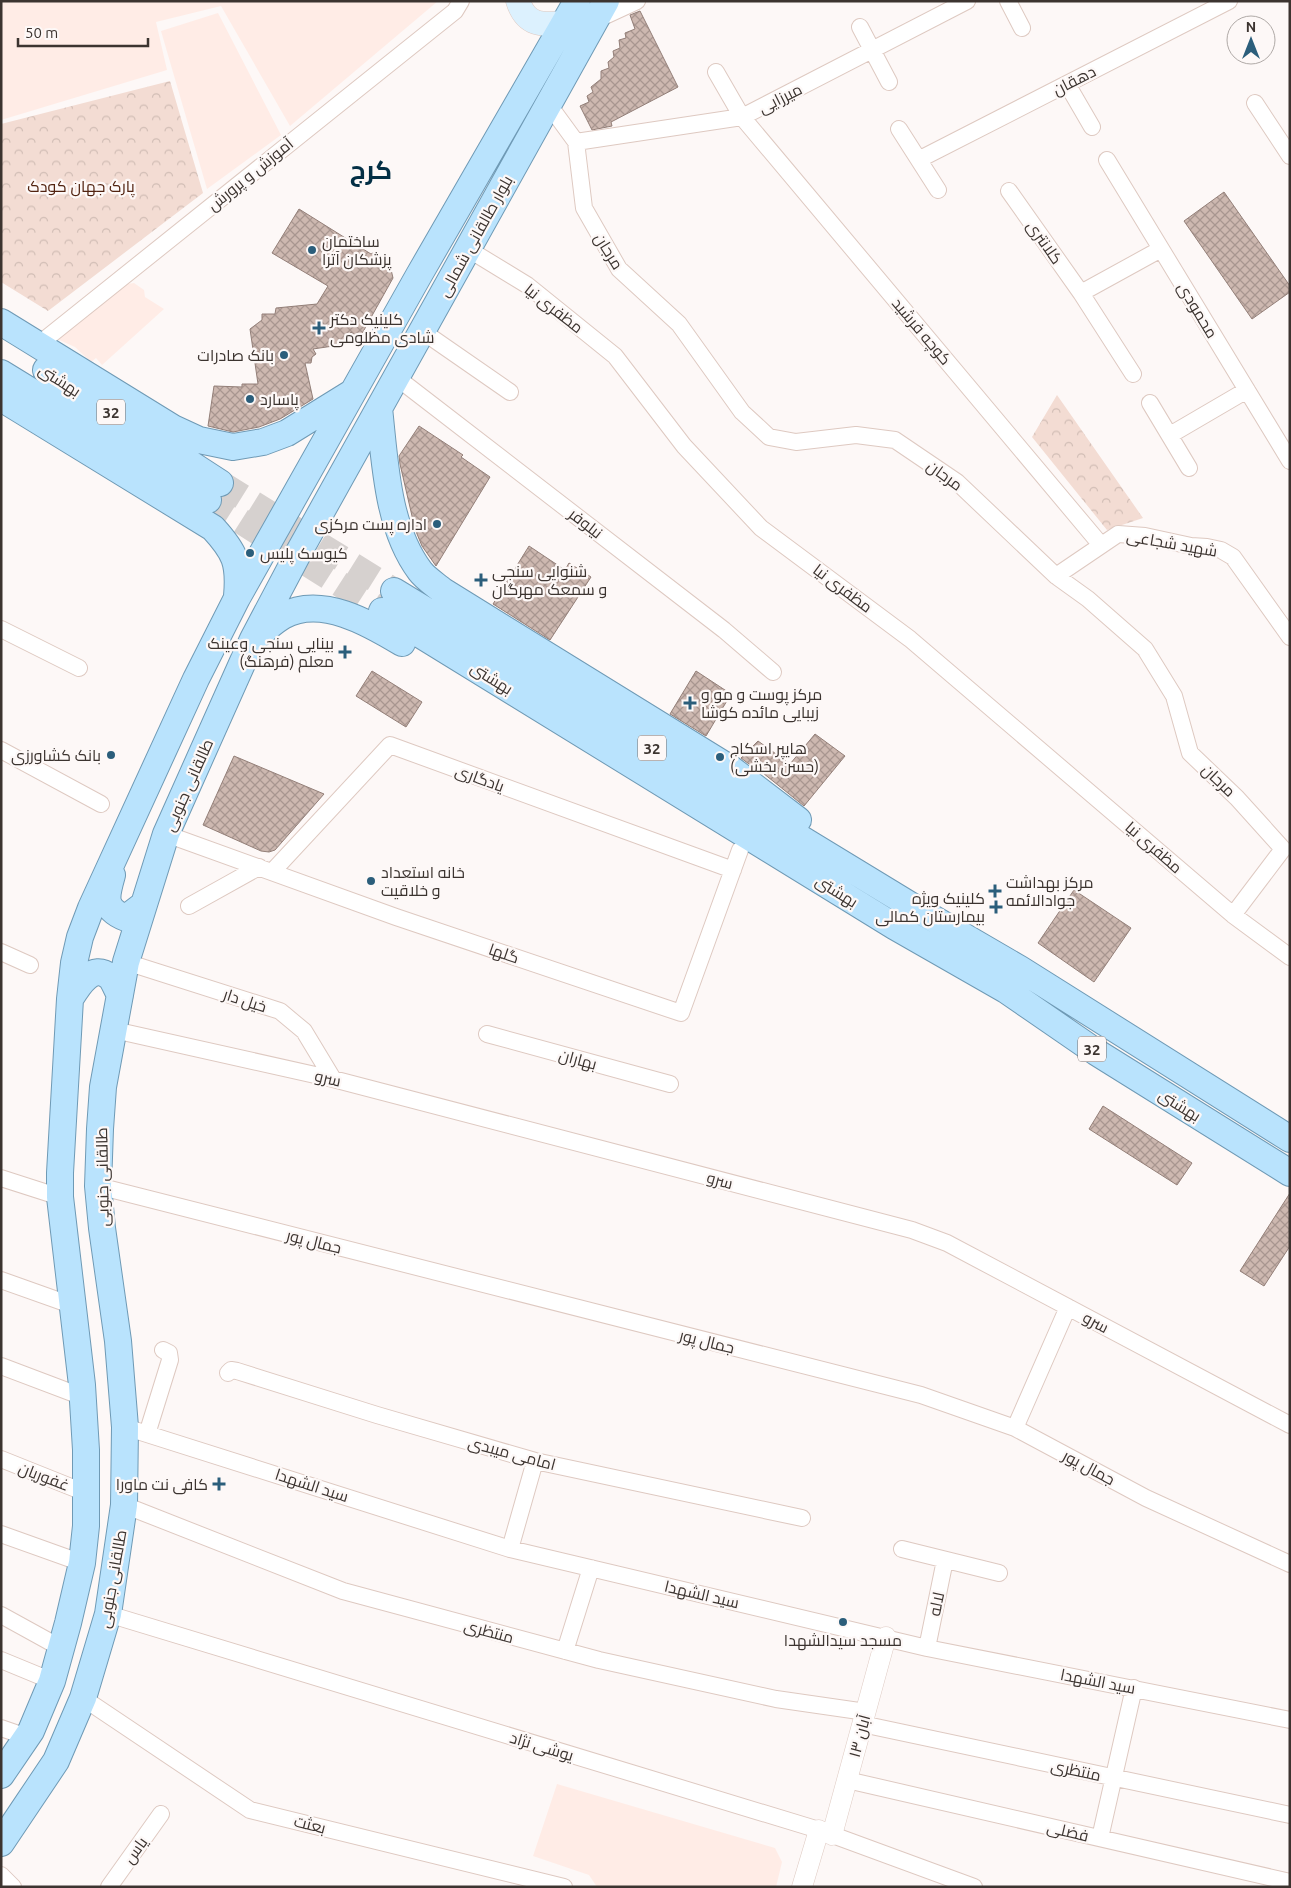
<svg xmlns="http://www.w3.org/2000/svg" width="1291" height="1888" font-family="Ubuntu,Cairo,sans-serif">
<defs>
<pattern id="forest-crowns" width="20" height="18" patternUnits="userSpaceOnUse" patternTransform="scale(1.25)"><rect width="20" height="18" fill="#f3dcd3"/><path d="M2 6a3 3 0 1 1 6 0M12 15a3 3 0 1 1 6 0" fill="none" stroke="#d1bdb5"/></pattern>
<pattern id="building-cross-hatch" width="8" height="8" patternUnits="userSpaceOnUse" patternTransform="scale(1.25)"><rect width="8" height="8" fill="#cdb8b0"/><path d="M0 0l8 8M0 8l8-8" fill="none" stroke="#a89690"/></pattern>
</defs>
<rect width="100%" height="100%" fill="#fdf8f7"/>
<path fill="#ffece6" d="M1,1H438L290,126L221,6L156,22L167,70L1,120Z
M218,13L281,135L207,189L161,31Z
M122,278L127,284L134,283L144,290L145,297L164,309L102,365L96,358L91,362L75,347L55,338Z
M557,1784L775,1848L782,1862L776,1887H597L589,1875L533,1856Z"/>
<path fill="url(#forest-crowns)" d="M170,81L203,193L48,311L1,282V124Z
M1057,395L1143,518L1107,530L1032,437Z"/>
<path fill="url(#building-cross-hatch)" stroke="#937f78" d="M640,11L678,87L611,122L612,126L592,130L580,106L589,102L587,96L593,92L591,87L601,79V71L609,68L608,62L614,57L613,51L620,48L619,40L626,38L625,33L635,29L630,15Z
M1224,192L1290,286V292L1252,319L1184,221Z
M299,209L371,254L373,253L389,261L393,278L359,339L351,332L340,345L313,349L316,354L312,357L311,363H305L313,399L280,419L259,427L233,432L208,426L214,386L242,387V384H258L250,329L262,320V314H275L276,308L317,304L328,286L272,253Z
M419,426L463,455L461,457L490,477L436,566L422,546L415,529L400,464L399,456Z
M529,546L565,570L569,563L591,577L550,640L493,604Z
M372,671L422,702L406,727L356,696Z
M696,671L731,694L706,736L670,714Z
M815,734L845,756L804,806L758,769L757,770L741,758L758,741L790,764Z
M234,756L324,794L275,850L269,852L261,851L203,825Z
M1074,890L1131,928L1094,982L1038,943Z
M1103,1106L1192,1163L1177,1185L1089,1129Z
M1290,1193V1246L1264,1286L1240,1271Z"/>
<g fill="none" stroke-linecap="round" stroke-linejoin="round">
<path stroke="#d6d1cf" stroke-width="26" stroke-dasharray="26 13" stroke-linecap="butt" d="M220,483L394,591
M208,500L382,611"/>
<g stroke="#dec9c1" stroke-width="18">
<path id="minor" d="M1008,1L1022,28
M596,20L637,1
M860,27L889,82
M716,72L742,117L1101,545
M1067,84L1092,127
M1255,103L1290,156
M549,105L576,142L584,208L619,269L679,324L742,412L769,437L796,442L856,435L895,440L957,482L1056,576L1088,599L1145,649L1174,696L1190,753L1237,798L1283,849L1233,915
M899,129L938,190
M576,142L742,117L967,1
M920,159L1229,1
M1107,160L1290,461
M1009,191L1081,293L1133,374
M468,249L527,285L615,356L684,446L761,528L910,639L1233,915L1290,957
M1081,293L1161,249
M422,331L510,392
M38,345L455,11L461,1
M396,377L724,630L773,672
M1150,403L1189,468
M1170,435L1247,390
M1056,576L1118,534L1145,536L1191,546L1207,547L1221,550L1233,557L1290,637
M1,629L79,668
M1,750L101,804
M166,834L396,917L681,1013L740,850
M272,872L390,745L733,870
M189,906L259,867
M1,952L30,965
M126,962L280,1011L304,1031L333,1079
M114,1030L333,1079L912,1230L947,1243L1290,1425
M487,1034L670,1084
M1,1178L60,1197
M98,1186L921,1395L1015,1428L1146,1498L1290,1564
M1,1280L74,1306
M1,1366L83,1397
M228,1373L231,1370L237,1371L377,1415L535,1461L802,1518
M125,1427L510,1549L927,1648L1290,1720
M1015,1428L1068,1307
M147,1434L170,1360L169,1353L163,1350
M1,1459L86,1493
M124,1505L343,1591L599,1660L776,1699L866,1712
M1,1534L82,1563
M510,1549L535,1461
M902,1549L999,1573
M108,1614L819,1830L974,1887
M1,1615L61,1648
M927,1648L945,1560
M565,1651L591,1568
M1,1660L52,1681
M83,1698L250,1810L564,1887
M862,1724L1290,1815
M1,1728L27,1737
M847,1780L1290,1882
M1100,1838L1134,1688
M1,1875L13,1887
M109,1887L161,1814"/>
</g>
<g stroke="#dec9c1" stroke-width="21">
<path id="tertiary" d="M832,1835L886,1637
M802,1887L819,1830"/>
</g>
<g stroke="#dec9c1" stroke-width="25">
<path id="secondary" d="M518,1C526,26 542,25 565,23"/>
</g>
<g stroke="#6f9ab5" stroke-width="28">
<path id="primary" d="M1,322L173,428L199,440L233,447L263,442L287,433L350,394
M46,370L220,483
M1,373L208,500
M1,398L213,528C235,552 240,563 237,596
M379,408C385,462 387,527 420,571C426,579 436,585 443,591L731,769L798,820
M394,591L910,905L1020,969L1290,1139
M382,611L894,926L1006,990L1096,1052L1290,1173
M258,635C266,629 274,621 283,616C321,595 369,623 402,643
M112,875C106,896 102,909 126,918L143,905
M70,999C78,986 92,962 110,977C114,981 117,990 120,995
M1,1775L31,1731L52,1681L68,1623L82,1563L86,1526V1450L82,1385L60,1197V1173L70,999L74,963L80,937L91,908L196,679L237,598L419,275L577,1
M1,1843L56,1761L83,1698L108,1614L124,1505L125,1427L118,1341L102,1228L98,1186L100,1129L103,1087L126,962L166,834L253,639L300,550L606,1"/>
</g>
<use href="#minor" stroke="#fff" stroke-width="16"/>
<use href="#tertiary" stroke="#fff" stroke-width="20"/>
<use href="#secondary" stroke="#dcf1fe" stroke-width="24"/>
<use href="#primary" stroke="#b9e3fd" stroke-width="26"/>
</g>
<g fill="#2b5e7b" stroke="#fdf8f7" stroke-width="2">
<circle cx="312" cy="250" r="5"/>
<path d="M316.5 320.5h5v5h5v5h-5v5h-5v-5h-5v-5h5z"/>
<circle cx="284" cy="355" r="5"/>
<circle cx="250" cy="399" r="5"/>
<circle cx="437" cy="524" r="5"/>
<circle cx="250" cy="553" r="5"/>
<path d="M478.5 572.5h5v5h5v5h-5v5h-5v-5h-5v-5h5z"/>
<path d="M342.5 644.5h5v5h5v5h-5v5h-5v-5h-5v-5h5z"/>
<path d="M687.5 695.5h5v5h5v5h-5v5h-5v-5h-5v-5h5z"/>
<circle cx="111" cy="755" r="5"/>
<circle cx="720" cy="757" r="5"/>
<circle cx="371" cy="881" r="5"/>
<path d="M992.5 883.5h5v5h5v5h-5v5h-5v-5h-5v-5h5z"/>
<path d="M993.5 899.5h5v5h5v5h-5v5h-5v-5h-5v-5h5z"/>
<path d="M216.5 1476.5h5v5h5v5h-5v5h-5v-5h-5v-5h5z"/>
<circle cx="843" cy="1622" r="5"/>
</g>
<g text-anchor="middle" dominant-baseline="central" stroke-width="4.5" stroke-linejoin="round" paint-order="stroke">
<g fill="#fdf8f7" stroke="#766f6c" stroke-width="1">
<rect x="97" y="399.5" width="28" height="25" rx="4"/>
<rect x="638" y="735.5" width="28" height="25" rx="4"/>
<rect x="1078" y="1036.5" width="28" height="25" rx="4"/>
</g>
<g font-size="15" font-weight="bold" fill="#3c3430">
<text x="111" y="412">32</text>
<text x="652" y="748">32</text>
<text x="1092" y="1049">32</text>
</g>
<g font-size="16" fill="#3c3430" stroke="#fdf8f7">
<text transform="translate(1074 80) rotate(-27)">دهقان</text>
<text transform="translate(780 98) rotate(-27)">میرزایی</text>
<text transform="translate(250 174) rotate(-39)">آموزش و پرورش</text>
<text transform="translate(475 236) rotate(-61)">بلوار طالقانی شمالی</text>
<text transform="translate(1045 242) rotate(55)">کلانتری</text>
<text transform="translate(609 251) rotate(58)">مرجان</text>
<text transform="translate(554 308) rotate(38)">مظفری نیا</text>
<text transform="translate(1198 310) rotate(59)">محمودی</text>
<text transform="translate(922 331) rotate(50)">كوچه فرشيد</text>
<text transform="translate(60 380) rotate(33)">بهشتى</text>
<text transform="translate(945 475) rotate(36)">مرجان</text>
<text transform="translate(586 523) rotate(38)">نیلوفر</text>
<text transform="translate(1172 543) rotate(10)">شهید شجاعی</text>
<text transform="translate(843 588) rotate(37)">مظفری نیا</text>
<text transform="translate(492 678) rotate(32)">بهشتى</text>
<text transform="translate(480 778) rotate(20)">یادگاری</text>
<text transform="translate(1219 780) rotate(44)">مرجان</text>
<text transform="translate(188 785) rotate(-66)">طالقانی جنوبی</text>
<text transform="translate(1154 847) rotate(41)">مظفری نیا</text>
<text transform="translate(837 891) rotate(32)">بهشتى</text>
<text transform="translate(504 953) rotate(19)">گلها</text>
<text transform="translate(245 1000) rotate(18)">خیل دار</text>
<text transform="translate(578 1059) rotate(15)">بهاران</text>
<text transform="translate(328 1078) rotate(13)">سرو</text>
<text transform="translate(1180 1105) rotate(32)">بهشتى</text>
<text transform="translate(102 1177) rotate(-91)">طالقانی جنوبی</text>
<text transform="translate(720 1180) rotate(15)">سرو</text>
<text transform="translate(314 1241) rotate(14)">جمال پور</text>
<text transform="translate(1096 1322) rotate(28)">سرو</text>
<text transform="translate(707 1341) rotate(14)">جمال پور</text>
<text transform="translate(512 1453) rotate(15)">امامی میبدی</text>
<text transform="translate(1089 1467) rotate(28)">جمال پور</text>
<text transform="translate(44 1476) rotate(21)">غفوریان</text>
<text transform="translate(312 1485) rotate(18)">سید الشهدا</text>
<text transform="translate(112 1579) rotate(-80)">طالقانی جنوبی</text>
<text transform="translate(702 1594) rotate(13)">سید الشهدا</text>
<text transform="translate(936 1604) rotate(-78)">لاله</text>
<text transform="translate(489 1631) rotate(15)">منتظری</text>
<text transform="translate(1098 1681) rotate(11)">سید الشهدا</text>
<text transform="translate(859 1736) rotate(-75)">۱۳ آبان</text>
<text transform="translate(542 1746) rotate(17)">یوشی نژاد</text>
<text transform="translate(1076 1770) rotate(12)">منتظری</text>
<text transform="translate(310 1824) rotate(14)">بعثت</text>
<text transform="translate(1068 1831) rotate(13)">فضلی</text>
<text transform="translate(135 1850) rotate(-54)">یاس</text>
</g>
<g font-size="16" fill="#522310" stroke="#fdf8f7">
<text x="81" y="186">پارک جهان کودک</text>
</g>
<g font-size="16" fill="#3c3430" stroke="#fdf8f7" text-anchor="start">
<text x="322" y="241">ساختمان<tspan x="322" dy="18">پزشکان آترا</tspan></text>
<text x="330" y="319">کلینیک دکتر<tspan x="330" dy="18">شادی مظلومی</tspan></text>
<text x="274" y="355" text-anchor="end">بانک صادرات</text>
<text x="260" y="399">پاسارد</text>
<text x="427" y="524" text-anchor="end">اداره پست مرکزی</text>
<text x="260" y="553">کیوسک پلیس</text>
<text x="492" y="571">شنوایی سنجی<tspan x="492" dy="18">و سمعک مهرگان</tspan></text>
<text x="334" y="643" text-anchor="end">بینایی سنجی وعینک<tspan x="334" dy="18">معلم (فرهنگ)</tspan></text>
<text x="701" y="694">مرکز پوست و مو و<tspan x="701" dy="18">زیبایی مائده کوشا</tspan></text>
<text x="730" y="748">هایپر اسکاج<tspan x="730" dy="18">(حسن بخشی)</tspan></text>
<text x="101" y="755" text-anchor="end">بانک کشاورزی</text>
<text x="381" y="872">خانه استعداد<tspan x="381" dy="18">و خلاقیت</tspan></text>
<text x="1006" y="882">مرکز بهداشت<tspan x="1006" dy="18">جوادالائمه</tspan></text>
<text x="985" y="898" text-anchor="end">کلینیک ویژه<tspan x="985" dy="18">بیمارستان کمالی</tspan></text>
<text x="208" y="1484" text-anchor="end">کافی نت ماورا</text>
<text x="843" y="1640" text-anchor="middle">مسجد سیدالشهدا</text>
</g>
<g font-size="26" font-weight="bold" fill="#032f45" stroke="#fdf8f7">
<text x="371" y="169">کرج</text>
</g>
</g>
<rect width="1291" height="1888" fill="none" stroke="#3c3430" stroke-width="5"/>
<g transform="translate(1251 40)"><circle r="24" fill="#fdf8f7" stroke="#b0aaa7"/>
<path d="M0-4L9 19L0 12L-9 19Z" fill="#2b5e7b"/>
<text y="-8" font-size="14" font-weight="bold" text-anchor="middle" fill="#3c3430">N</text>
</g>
<path d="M18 38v8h130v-8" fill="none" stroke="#3c3430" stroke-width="2.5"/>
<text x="25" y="38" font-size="15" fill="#3c3430" stroke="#fdf8f7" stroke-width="4" paint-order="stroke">50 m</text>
</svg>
